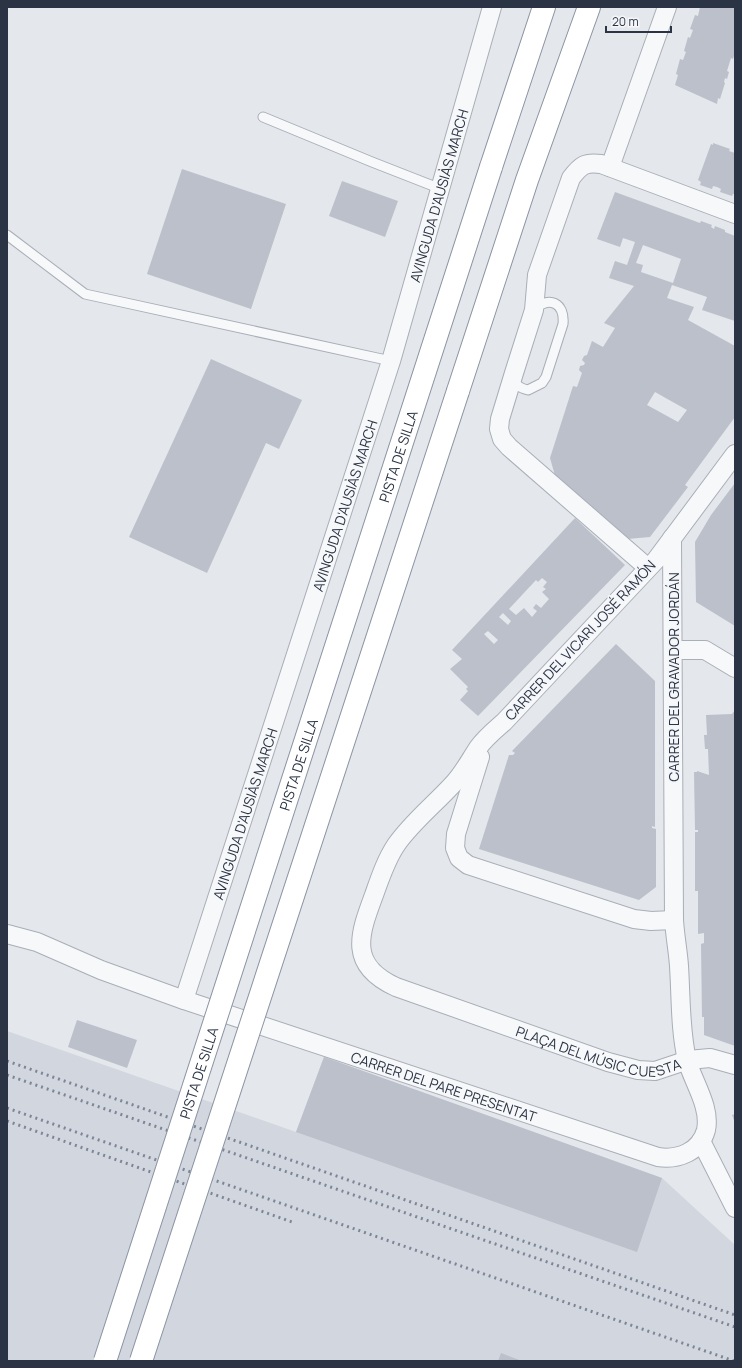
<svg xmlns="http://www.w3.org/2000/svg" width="742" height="1368" font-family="Manrope,sans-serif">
<rect width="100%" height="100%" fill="#e4e7ec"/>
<path fill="#d2d6de" d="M7,1031L296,1132L324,1057L662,1178L735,1245V1361H7Z"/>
<path fill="#bbc0ca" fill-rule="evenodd" d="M700,7H735V47L734,51L735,53L733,59L731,58L727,71L729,72L727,79L725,78L724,82L725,83L720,99L718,98L717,104L675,85L678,75L676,74L680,59L683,60L686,52L684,51L688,37L690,38L693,30L690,29L695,15L698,16Z
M713,143L730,149L729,151L735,153V194H733L732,196L720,192L721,189L717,187L713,186L712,189L700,185L701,182L698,180L711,144L713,145Z
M182,169L286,204L251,309L147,274Z
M342,181L398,201L385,237L329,216Z
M615,192L700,223L701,221L712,225L711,227L714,229L715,226L725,230V232L735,236V321L702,310L707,297L672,285L667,298L694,307L688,320L735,346V417L685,485L688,487L650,537L627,539L556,479L550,458L573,386L577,387L582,373L579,370L580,366L584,365L585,363L582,360L584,356L587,355L592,341L603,347L615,328L604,323L634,286L609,278L615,261L627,265L635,242L623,238L620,247L597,239ZM643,245L681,259L673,283L641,272L643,265L636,263ZM655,392L687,410L678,422L647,405Z
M211,359L302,400L279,449L266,443L207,573L129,537Z
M735,483V626L696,602L695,542L711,515Z
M575,518L625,565L478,716L460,700L468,691L466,689L468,687L450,669L462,659L452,650ZM542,578L547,582L543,587L546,589L542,592L549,599L541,608L536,604L533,608L537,611L532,617L524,608L516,615L509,609L536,580L538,582ZM503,613L511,621L508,625L499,617ZM488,631L498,640L494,644L484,634Z
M616,644L655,681V827L652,826V828L656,829V887L639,900L479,849L509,755H513L515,753L512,751Z
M735,710V1046L704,1035V1017H702L701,944L704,943V933L698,934V891H695V832H698V830H695L694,772H697V771L709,775L708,749H705L704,735H707L706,715L732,714Z
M77,1020L137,1040L127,1068L68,1047Z
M324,1057L662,1178L637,1252L296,1132Z
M735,1114V1123L732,1115Z
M501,1353L522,1361H498Z"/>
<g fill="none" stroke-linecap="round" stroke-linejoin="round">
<g stroke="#a9aeb7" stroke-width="11">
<path id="lane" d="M263,117L372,162L441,189
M7,235L85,294L391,361
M514,378C516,386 520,388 528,390L542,383L546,377L563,324C565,303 549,295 534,310"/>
</g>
<g stroke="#a9aeb7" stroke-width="20">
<g id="street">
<path d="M610,167L667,7"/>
<path id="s1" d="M735,454L656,560L504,722C495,730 485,738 478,748C470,760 464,772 454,783C435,804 412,822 396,845C386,860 380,878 374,895C359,935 348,965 396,987L608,1062L638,1070L655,1071L688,1060L710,1058L735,1065"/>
<path d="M648,568L509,447L502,439L499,429L500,419L514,373L534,310L537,275L571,178C581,165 585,162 601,164L735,214"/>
<path d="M673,650H705L735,668"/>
<path d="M480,757L456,834L455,848L459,858L468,865L634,919L651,921L674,920"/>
<path id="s2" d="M7,934L37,942L101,970L184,1000L658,1157C678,1160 700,1152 706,1130C711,1107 693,1082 687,1060C680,1030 681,997 679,966C678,951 675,936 674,920L672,538"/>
<path id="s3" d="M184,1000L391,361L492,7"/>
<path d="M701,1141L735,1208"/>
</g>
</g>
<g stroke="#8b94a3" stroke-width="24">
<path id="highway" d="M491,167L544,7
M458,391L527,180L589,7"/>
</g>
<use href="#lane" stroke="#f7f8fa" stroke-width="9"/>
<use href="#street" stroke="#f7f8fa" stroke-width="18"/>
<use href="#highway" stroke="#fff" stroke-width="22"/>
<path stroke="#7d8696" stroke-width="3" stroke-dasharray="2 4" stroke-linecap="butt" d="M7,1061L735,1315
M7,1075L735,1327
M7,1108L734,1361
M7,1121L292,1222"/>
<g stroke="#8b94a3" stroke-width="24" stroke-linecap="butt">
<g id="highway-bridge">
<path id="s4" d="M105,1361L491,167"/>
<path d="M141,1361L458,391"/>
</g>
</g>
<use href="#highway-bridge" stroke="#fff" stroke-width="22"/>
</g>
<g text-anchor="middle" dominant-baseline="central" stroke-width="3.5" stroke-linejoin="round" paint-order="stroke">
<g font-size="14" fill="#2b3445" stroke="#f4f6f9">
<text stroke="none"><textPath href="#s3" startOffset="844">AVINGUDA D'AUSIÀS MARCH</textPath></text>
<text stroke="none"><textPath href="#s4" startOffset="951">PISTA DE SILLA</textPath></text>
<text stroke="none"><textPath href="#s3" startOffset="520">AVINGUDA D'AUSIÀS MARCH</textPath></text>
<text transform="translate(580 640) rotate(-47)">CARRER DEL VICARI JOSÉ RAMÓN</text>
<text transform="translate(673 677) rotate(-90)">CARRER DEL GRAVADOR JORDÁN</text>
<text stroke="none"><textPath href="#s4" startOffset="627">PISTA DE SILLA</textPath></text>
<text stroke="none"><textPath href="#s3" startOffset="196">AVINGUDA D'AUSIÀS MARCH</textPath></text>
<text stroke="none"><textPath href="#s1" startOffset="897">PLAÇA DEL MÚSIC CUESTA</textPath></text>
<text stroke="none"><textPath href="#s4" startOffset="303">PISTA DE SILLA</textPath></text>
<text stroke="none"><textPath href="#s2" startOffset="463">CARRER DEL PARE PRESENTAT</textPath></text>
</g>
</g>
<rect width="742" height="1368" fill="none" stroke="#2b3445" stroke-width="16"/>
<path d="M606 26v6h65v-6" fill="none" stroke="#2b3445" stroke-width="2"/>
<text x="612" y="26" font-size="12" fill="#2b3445" stroke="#f4f6f9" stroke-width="3" paint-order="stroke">20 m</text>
</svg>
